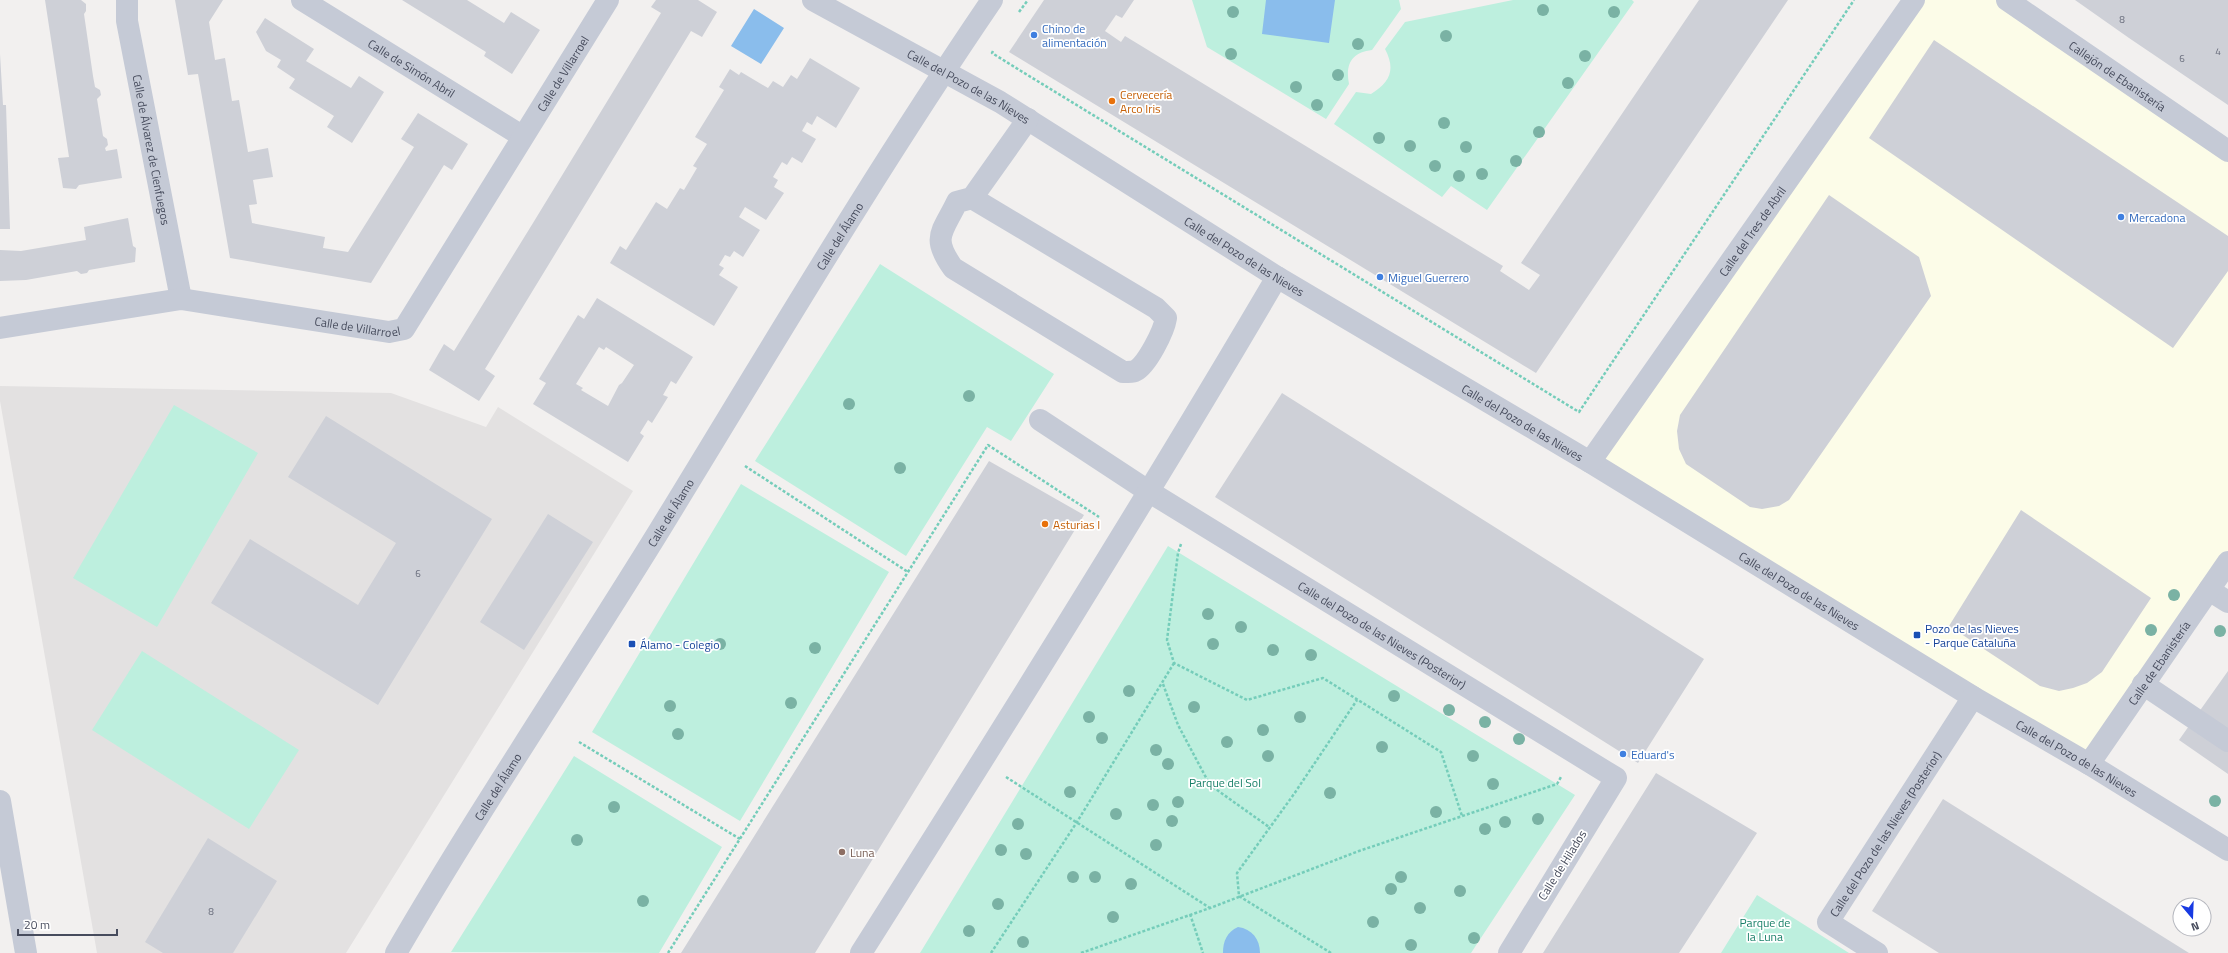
<svg xmlns="http://www.w3.org/2000/svg" width="2228" height="953" font-family="'Titillium Web',sans-serif">
<rect width="100%" height="100%" fill="#f2f0ef"/>
<path fill="#fcfce8" d="M1914,0H2007L2228,151V562L2089,764L1590,462Z"/>
<path fill="#e3e1e1" d="M0,386L391,393L486,427L498,407L633,491L346,953H97L0,401Z"/>
<path fill="#bdefde" d="M1192,0H1399L1401,9L1372,50C1352,52 1345,64 1349,84L1326,119L1207,47Z
M1513,0H1632L1634,2L1487,210L1451,186L1442,197L1334,124L1356,92L1371,94C1390,82 1396,70 1385,49L1405,22Z
M880,264L1054,374L1011,441L987,427L906,556L755,461Z
M174,405L258,453L157,627L73,578Z
M741,484L889,572L740,821L592,732Z
M1168,546L1575,795L1471,953H920Z
M142,651L299,750L249,829L92,730Z
M574,756L722,847L659,953L451,952Z
M1757,895L1849,953H1721Z"/>
<path fill="#8abdec" d="M1266,0H1335L1329,43L1262,34Z
M754,9L784,28L761,64L731,46Z
M1238,927C1252,929 1260,939 1260,953H1223C1223,941 1227,932 1238,927Z"/>
<path fill="#ced0d7" fill-rule="evenodd" d="M45,0H81L86,4V11L84,14L93,76L95,87L100,90L101,95L97,99L103,136L107,139L108,145L105,148L106,151L117,149L122,178L79,185L76,189L63,188L58,158L69,157Z
M175,0H223L209,22L215,60L225,58L232,101L239,100L248,152L268,148L273,177L253,180L257,204L249,205L252,223L325,237L323,248L348,252L414,147L401,139L418,113L468,144L452,170L444,165L371,283L230,258L198,74L188,75Z
M402,0H467L504,23L511,12L540,30L512,74L484,56L486,52Z
M656,0H698L717,12L702,37L691,31L485,369L495,376L479,401L429,370L444,344L454,351L533,223L661,13L651,7Z
M1044,0H1134L1122,18L1116,15L1105,31L1121,42L1125,36L1503,266L1500,271L1529,290L1540,275L1521,263L1699,0H1788L1536,373L1009,52Z
M2075,0H2228V105L2129,38Z
M265,18L314,49L306,61L351,88L359,76L384,92L352,143L327,127L334,116L289,88L295,79L277,67L281,60L266,51L256,32Z
M1934,40L2228,236V271L2173,348L1869,138Z
M0,54L3,105H6L10,229H0Z
M810,58L860,88L836,128L817,116L812,125L807,122L802,131L816,139L802,163L792,157L787,165L782,162L773,177L778,180L774,187L784,193L766,220L745,207L739,217L760,230L743,257L734,251L730,257L725,255L719,265L724,268L719,275L738,287L714,326L610,263L620,246L626,250L656,202L667,209L680,188L684,190L697,168L693,166L707,144L695,137L724,90L719,87L730,69L739,75L741,72L768,88L773,81L783,87L791,75L797,79Z
M1829,195L1919,257L1931,296L1789,500L1779,506L1762,509L1750,507L1686,464L1679,449L1677,431L1680,415Z
M128,218L133,246L136,248L135,262L89,270L87,273L81,274L77,271L26,280L0,281V250L21,251L86,240L84,227Z
M597,298L693,357L676,384L671,381L663,395L668,397L652,423L648,420L640,433L644,436L628,462L533,404L546,383L539,379L578,315L584,319ZM599,347L604,350L606,347L634,365L622,383L619,385L608,406L581,390L583,388L576,384Z
M1282,393L1704,659L1638,763L1215,497Z
M326,416L492,519L378,705L211,603L250,539L358,605L396,543L288,477Z
M989,461L1084,515L815,953H681Z
M2021,510L2151,598L2102,672L2087,683L2073,688L2059,691L2040,686L1949,626Z
M548,514L593,542L524,650L480,622Z
M2228,671V774L2179,740Z
M1656,773L1757,833L1679,953H1543Z
M1943,799L2157,933L2189,953H1939L1872,911Z
M208,838L277,881L233,953H163L145,942Z"/>
<g fill="none" stroke-linecap="round" stroke-linejoin="round">
<path stroke="#75cdba" stroke-width="2.5" stroke-dasharray="3 2" stroke-linecap="butt" d="M1019,12L1028,0
M993,51L992,53L1021,71L1579,412L1854,0
M745,466L908,572
M1181,544L1178,553L1167,640L1174,663L1247,700L1323,678L1441,752L1462,816
M1163,684L1178,725L1210,785L1269,827
M579,742L740,839
M1006,777L1210,908
M1190,914L1203,953
M668,953L988,445L1099,517
M991,953L1077,822L1174,663
M1081,953L1210,908L1359,851L1557,784L1561,777
M1331,953L1239,896L1237,873L1294,794L1357,700"/>
<g stroke="#c5cad6" stroke-width="22">
<path id="s1" d="M127,0V21L181,299"/>
<path id="s2" d="M302,0L522,136"/>
<path id="s3" d="M813,0L1000,102L1277,277L1590,462L1973,697L2089,764L2228,850"/>
<path id="s4" d="M2007,0L2228,151"/>
<path d="M972,198L1156,308L1166,318C1164,331 1147,365 1135,371C1132,372 1126,372 1123,372L953,268C931,237 942,233 957,202L972,198L1028,119"/>
<path id="s5" d="M0,328L181,299L389,332L404,329L608,0"/>
<path id="s6" d="M1040,420L1148,491L1616,778L1509,953"/>
<path id="s7" d="M1590,462L1914,0"/>
<path d="M2209,590L2228,602"/>
<path d="M2143,684L2228,741"/>
<path id="s8" d="M2089,764L2228,562"/>
<path d="M0,801L26,953"/>
<path id="s9" d="M396,953C479,810 572,672 659,531C768,353 874,173 992,0"/>
<path d="M861,953C1002,730 1143,505 1277,277"/>
<path id="s10" d="M1877,953L1828,922L1973,697"/>
</g>
</g>
<g fill="#7ab2a4">
<circle cx="1543" cy="10" r="6"/>
<circle cx="1233" cy="12" r="6"/>
<circle cx="1614" cy="12" r="6"/>
<circle cx="1446" cy="36" r="6"/>
<circle cx="1358" cy="44" r="6"/>
<circle cx="1231" cy="54" r="6"/>
<circle cx="1585" cy="56" r="6"/>
<circle cx="1338" cy="75" r="6"/>
<circle cx="1568" cy="83" r="6"/>
<circle cx="1296" cy="87" r="6"/>
<circle cx="1317" cy="105" r="6"/>
<circle cx="1444" cy="123" r="6"/>
<circle cx="1539" cy="132" r="6"/>
<circle cx="1379" cy="138" r="6"/>
<circle cx="1410" cy="146" r="6"/>
<circle cx="1466" cy="147" r="6"/>
<circle cx="1516" cy="161" r="6"/>
<circle cx="1435" cy="166" r="6"/>
<circle cx="1482" cy="174" r="6"/>
<circle cx="1459" cy="176" r="6"/>
<circle cx="969" cy="396" r="6"/>
<circle cx="849" cy="404" r="6"/>
<circle cx="900" cy="468" r="6"/>
<circle cx="2174" cy="595" r="6"/>
<circle cx="1208" cy="614" r="6"/>
<circle cx="1241" cy="627" r="6"/>
<circle cx="2151" cy="630" r="6"/>
<circle cx="2220" cy="631" r="6"/>
<circle cx="720" cy="644" r="6"/>
<circle cx="1213" cy="644" r="6"/>
<circle cx="815" cy="648" r="6"/>
<circle cx="1273" cy="650" r="6"/>
<circle cx="1311" cy="655" r="6"/>
<circle cx="1129" cy="691" r="6"/>
<circle cx="1394" cy="696" r="6"/>
<circle cx="791" cy="703" r="6"/>
<circle cx="670" cy="706" r="6"/>
<circle cx="1194" cy="707" r="6"/>
<circle cx="1449" cy="710" r="6"/>
<circle cx="1089" cy="717" r="6"/>
<circle cx="1300" cy="717" r="6"/>
<circle cx="1485" cy="722" r="6"/>
<circle cx="1263" cy="730" r="6"/>
<circle cx="678" cy="734" r="6"/>
<circle cx="1102" cy="738" r="6"/>
<circle cx="1519" cy="739" r="6"/>
<circle cx="1227" cy="742" r="6"/>
<circle cx="1382" cy="747" r="6"/>
<circle cx="1156" cy="750" r="6"/>
<circle cx="1268" cy="756" r="6"/>
<circle cx="1473" cy="756" r="6"/>
<circle cx="1168" cy="764" r="6"/>
<circle cx="1493" cy="784" r="6"/>
<circle cx="1070" cy="792" r="6"/>
<circle cx="1330" cy="793" r="6"/>
<circle cx="2215" cy="801" r="6"/>
<circle cx="1178" cy="802" r="6"/>
<circle cx="1153" cy="805" r="6"/>
<circle cx="614" cy="807" r="6"/>
<circle cx="1436" cy="812" r="6"/>
<circle cx="1116" cy="814" r="6"/>
<circle cx="1538" cy="819" r="6"/>
<circle cx="1172" cy="821" r="6"/>
<circle cx="1505" cy="822" r="6"/>
<circle cx="1018" cy="824" r="6"/>
<circle cx="1485" cy="829" r="6"/>
<circle cx="577" cy="840" r="6"/>
<circle cx="1156" cy="845" r="6"/>
<circle cx="1001" cy="850" r="6"/>
<circle cx="1026" cy="854" r="6"/>
<circle cx="1073" cy="877" r="6"/>
<circle cx="1095" cy="877" r="6"/>
<circle cx="1401" cy="877" r="6"/>
<circle cx="1131" cy="884" r="6"/>
<circle cx="1391" cy="889" r="6"/>
<circle cx="1460" cy="891" r="6"/>
<circle cx="643" cy="901" r="6"/>
<circle cx="998" cy="904" r="6"/>
<circle cx="1420" cy="908" r="6"/>
<circle cx="1113" cy="917" r="6"/>
<circle cx="1373" cy="922" r="6"/>
<circle cx="969" cy="931" r="6"/>
<circle cx="1474" cy="938" r="6"/>
<circle cx="1023" cy="942" r="6"/>
<circle cx="1411" cy="945" r="6"/>
</g>
<g fill="#3f7fe0" stroke="#fff" stroke-width="1.5">
<circle cx="1034" cy="35" r="4"/>
<circle cx="2121" cy="217" r="4"/>
<circle cx="1380" cy="277" r="4"/>
<circle cx="1623" cy="754" r="4"/>
</g>
<g fill="#e8710a" stroke="#fff" stroke-width="1.5">
<circle cx="1112" cy="101" r="4"/>
<circle cx="1045" cy="524" r="4"/>
</g>
<g fill="#1a4fb4" stroke="#fff" stroke-width="1.5">
<rect x="1913" y="631" width="8" height="8" rx="2"/>
<rect x="628" y="640" width="8" height="8" rx="2"/>
</g>
<circle fill="#8d6e63" stroke="#fff" stroke-width="1.5" cx="842" cy="852" r="4"/>
<g text-anchor="middle" dominant-baseline="central" stroke-width="3.5" stroke-linejoin="round" paint-order="stroke">
<g font-size="10" fill="#696d7c">
<text x="2122" y="19">8</text>
<text x="2218" y="51">4</text>
<text x="2182" y="58">6</text>
<text x="418" y="573">6</text>
<text x="211" y="911">8</text>
</g>
<g font-size="12" fill="#366cbe" stroke="#fff" text-anchor="start">
<text x="1042" y="28">Chino de<tspan x="1042" dy="14">alimentación</tspan></text>
<text x="2129" y="217">Mercadona</text>
<text x="1388" y="277">Miguel Guerrero</text>
<text x="1631" y="754">Eduard's</text>
</g>
<g font-size="12" fill="#474c5d" stroke="#fff">
<text stroke="none"><textPath href="#s2" startOffset="129">Calle de Simón Abril</textPath></text>
<text stroke="none"><textPath href="#s5" startOffset="710">Calle de Villarroel</textPath></text>
<text stroke="none"><textPath href="#s4" startOffset="134">Callejón de Ebanistería</textPath></text>
<text stroke="none"><textPath href="#s3" startOffset="178">Calle del Pozo de las Nieves</textPath></text>
<text stroke="none"><textPath href="#s1" startOffset="152">Calle de Álvarez de Cienfuegos</textPath></text>
<text stroke="none"><textPath href="#s7" startOffset="282">Calle del Tres de Abril</textPath></text>
<text stroke="none"><textPath href="#s9" startOffset="843">Calle del Álamo</textPath></text>
<text stroke="none"><textPath href="#s3" startOffset="502">Calle del Pozo de las Nieves</textPath></text>
<text stroke="none"><textPath href="#s5" startOffset="362">Calle de Villarroel</textPath></text>
<text stroke="none"><textPath href="#s3" startOffset="826">Calle del Pozo de las Nieves</textPath></text>
<text stroke="none"><textPath href="#s9" startOffset="519">Calle del Álamo</textPath></text>
<text stroke="none"><textPath href="#s3" startOffset="1150">Calle del Pozo de las Nieves</textPath></text>
<text stroke="none"><textPath href="#s6" startOffset="404">Calle del Pozo de las Nieves (Posterior)</textPath></text>
<text stroke="none"><textPath href="#s8" startOffset="123">Calle de Ebanistería</textPath></text>
<text stroke="none"><textPath href="#s3" startOffset="1474">Calle del Pozo de las Nieves</textPath></text>
<text stroke="none"><textPath href="#s9" startOffset="195">Calle del Álamo</textPath></text>
<text stroke="none"><textPath href="#s10" startOffset="163">Calle del Pozo de las Nieves (Posterior)</textPath></text>
<text transform="translate(1562 865) rotate(-58)">Calle de Hilados</text>
</g>
<g font-size="12" fill="#c56008" stroke="#fff" text-anchor="start">
<text x="1120" y="94">Cervecería<tspan x="1120" dy="14">Arco Iris</tspan></text>
<text x="1053" y="524">Asturias I</text>
</g>
<g font-size="12" fill="#164399" stroke="#fff" text-anchor="start">
<text x="1925" y="628">Pozo de las Nieves<tspan x="1925" dy="14">- Parque Cataluña</tspan></text>
<text x="640" y="644">Álamo - Colegio</text>
</g>
<g font-size="12" fill="#177f67" stroke="#fff">
<text x="1225" y="782">Parque del Sol</text>
<text x="1765" y="922">Parque de<tspan x="1765" dy="14">la Luna</tspan></text>
</g>
<g font-size="12" fill="#785e54" stroke="#fff" text-anchor="start">
<text x="850" y="852">Luna</text>
</g>
</g>
<g transform="translate(2192 917) rotate(161)"><circle r="19" fill="#ffffff" stroke="#b5b7be"/>
<path d="M0-3L7 15L0 10L-7 15Z" fill="#183ae2"/>
<text y="-6" font-size="11" font-weight="bold" text-anchor="middle" fill="#474c5d">N</text>
</g>
<path d="M18 929v6h99v-6" fill="none" stroke="#474c5d" stroke-width="2"/>
<text x="24" y="929" font-size="12" fill="#474c5d" stroke="#ffffff" stroke-width="3" paint-order="stroke">20 m</text>
</svg>
